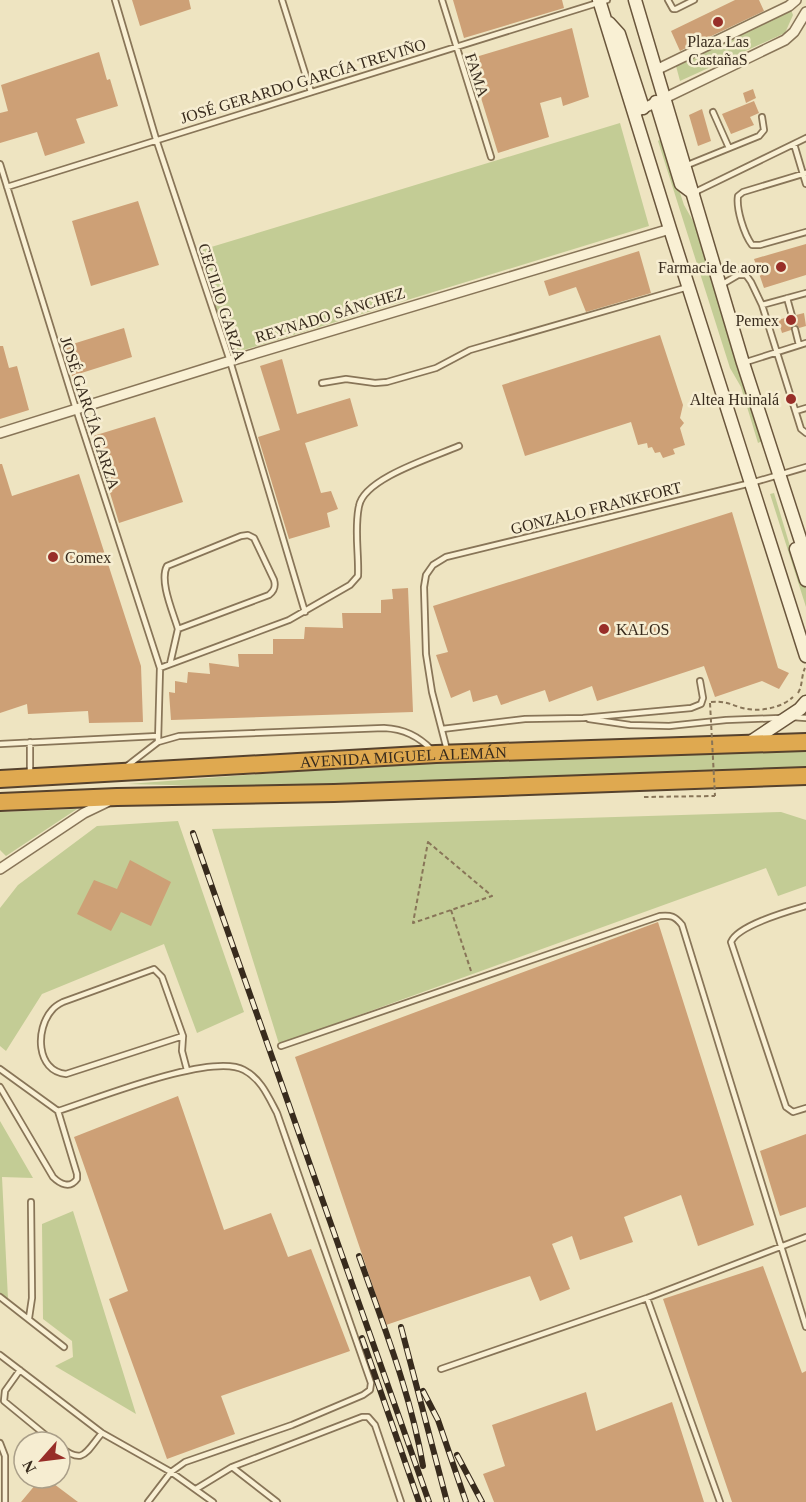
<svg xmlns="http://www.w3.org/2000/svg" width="806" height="1502" font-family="'Times New Roman',serif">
<rect width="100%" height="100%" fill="#eee4c1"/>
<path fill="#c3cc95" d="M791,10L793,15L785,33L680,81L676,66Z
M620,123L649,226L231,354L198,251Z
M662,138L684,205L697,228L762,441L758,443L741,387L730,368L658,141Z
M774,493L793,556L806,583V607L770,494Z
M806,747V768L528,779L255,787L128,784L404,763Z
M77,809L6,856L0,850V812Z
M781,812L806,820V886L778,896L766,868L279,1044L212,829Z
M178,821L244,1012L197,1033L164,944L42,994L6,1051L0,1046V908L18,885L97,826Z
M0,1121L33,1178L2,1177L8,1299L0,1293Z
M73,1211L136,1414L55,1366L73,1357L72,1341L43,1319L42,1224Z"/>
<path fill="#cda076" d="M132,0H189L191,9L140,26Z
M453,0H562L564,8L464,38Z
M735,0H759L764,11L680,51L671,31Z
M572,28L589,97L563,106L561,97L540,103L549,137L498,153L469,59Z
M99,52L107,80L110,79L118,106L76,119L85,143L45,156L37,132L0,143V113L8,111L1,85Z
M753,89L756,98L746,103L743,93Z
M754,101L759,113L750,117L754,125L731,134L722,114Z
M702,109L711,141L698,146L689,115Z
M138,201L159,265L91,286L72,221Z
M806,244V275L764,288L754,259Z
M639,251L651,293L586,312L576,287L549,296L544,281Z
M804,313L806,326L799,328L797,325H793L791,330L782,333L778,320L788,317L793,320L796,315Z
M124,328L132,357L72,376L63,347Z
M660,335L683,405L680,418L684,423L680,428L685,445L673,449L675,454L663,458L660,452L655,453L652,447L648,448L647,443L638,445L631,422L525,456L502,385Z
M0,346H3L9,368L17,366L29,410L0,419Z
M282,359L297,414L350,398L358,426L305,443L321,493L331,491L338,509L327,513L330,527L289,539L258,437L280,430L260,366Z
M155,417L183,502L119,523L93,436Z
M0,464H2L12,496L79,474L141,666L143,722L89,723L88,711L28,714L27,704L0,713Z
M732,512L778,668L789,673L779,689L762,681L715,697L704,666L597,701L592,686L549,702L545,690L501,705L497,695L473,702L470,690L451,698L436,655L448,652L433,606Z
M408,588L413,712L171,720L169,692L175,693V681L187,683L188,672L210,674L209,663L239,667L238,654H273V639H304L305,627L343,628L342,613H381V600L393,599L392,589Z
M130,860L171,882L151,926L121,912L111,931L77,914L94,880L117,889Z
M658,922L754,1225L698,1246L681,1195L624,1217L633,1242L580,1260L572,1236L552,1244L570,1289L540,1301L530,1276L386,1325L295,1057Z
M178,1096L224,1230L271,1213L288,1257L311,1249L350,1351L221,1396L235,1434L167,1459L109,1299L128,1291L74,1137Z
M806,1134V1207L780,1216L760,1151Z
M763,1266L802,1373L806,1371V1502H732L663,1299Z
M586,1392L596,1431L672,1402L704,1502H494L483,1474L505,1466L492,1425Z
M41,1478H46L78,1502H21Z"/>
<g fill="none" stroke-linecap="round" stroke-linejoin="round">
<g stroke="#887558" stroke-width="8">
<path id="lane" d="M115,0L156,139L230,361L305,612
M282,0L311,92
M442,0L491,157
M668,0L673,9H676L694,0
M713,112L729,148
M794,144L806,184
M0,164L76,409L160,668L158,742
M685,166L759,136L764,130L762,117
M806,173L743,192L738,196C736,209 744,234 752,245H760L806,232
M7,187L607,0
M693,193L806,138
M721,285L738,275H746L751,282L762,305L801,429L806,433
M787,298L792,316
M762,305L806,293
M795,329L799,345
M743,363L806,343
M322,383L346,379L375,383L387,382L436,368L470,350L688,287
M796,411L806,408
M170,664L178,629L269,595C274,591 276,587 274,580L254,538L248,535L241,536L167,566C159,581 173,612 178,629
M160,668L289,620L350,585L358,576C359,553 354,529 359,506C364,478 434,457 459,446
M792,717L806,718
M589,719L630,725L669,726L726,720L780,718
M442,729L525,719L583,718L691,708L701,704L703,698L700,681
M0,744L158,736
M447,750L432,692L426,654L424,587L426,575L433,565L446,557L751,483L806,467
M127,766L158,742L179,736L384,728C404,729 418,736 432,750
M30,774V742
M806,906C789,911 738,925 731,942L786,1107L793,1112L806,1108
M183,1036L66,1074C36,1071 35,1029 52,1010C55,1006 59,1004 63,1002L154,969L162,977L183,1036L182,1051L187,1070
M281,1046L660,916C671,915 675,916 682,925L806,1327
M0,1069L58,1111C96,1099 212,1052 244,1070C261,1079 268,1096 277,1113L371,1383L370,1390L363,1395L292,1425L185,1462L171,1472L102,1433L0,1355
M0,1087L53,1177C60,1184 70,1189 77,1179V1174L58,1111
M0,1297L64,1347
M647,1298L720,1502
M29,1318L32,1298L31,1202
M441,1369L647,1298L806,1237
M20,1370L5,1391L4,1401L54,1442
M0,1443L5,1456V1502
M60,1447C84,1465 85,1453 102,1433
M196,1489L232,1467
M148,1502L171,1472L213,1502
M277,1502L232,1467L362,1417H368L375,1425L401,1502"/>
</g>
<g stroke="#887558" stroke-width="12">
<path id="street" d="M656,70L789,6L796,0
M638,111L785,40L794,32L806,12
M0,433L230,361L670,229
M0,869L84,813L107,802"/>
</g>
<g stroke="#6a563c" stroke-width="15">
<path id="secondary" d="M599,0L670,229L806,656
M635,0L743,363L806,557
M609,23L619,34L643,108
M656,102L681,184L693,193
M796,549L806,580
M749,743L800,709L806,702"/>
</g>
<g stroke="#56422d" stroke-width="20">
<g id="highway">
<path id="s1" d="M0,779L436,754L806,742"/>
<path d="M0,802L117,797L334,793L806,776"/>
</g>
</g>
<path stroke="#887558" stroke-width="2" stroke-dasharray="4.5 3" stroke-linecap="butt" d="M798,693C803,685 801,676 805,668
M711,702C723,701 728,703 739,707C756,713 780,709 793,697
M644,797L715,796
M428,842L492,896L413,923Z
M451,910L471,971"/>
<use href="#lane" stroke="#f9f0d4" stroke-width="4.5"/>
<use href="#street" stroke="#f9f0d4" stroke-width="9"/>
<use href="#secondary" stroke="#f9f0d4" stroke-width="12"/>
<use href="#highway" stroke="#dfa950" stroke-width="16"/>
<g stroke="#382b1d" stroke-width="6">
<path id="rail" d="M193,833L429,1502
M359,1256C383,1325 411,1394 423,1466
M401,1327L447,1502
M362,1338L419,1502
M423,1391L438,1420L466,1502
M457,1455L482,1502"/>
</g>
<use href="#rail" stroke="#f6edd1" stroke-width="4" stroke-dasharray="11" stroke-linecap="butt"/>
<path stroke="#887558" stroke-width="2" stroke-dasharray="4.5 3" stroke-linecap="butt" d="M710,703L715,796"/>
</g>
<g fill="#982e28" stroke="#f6edd1" stroke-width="2">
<circle cx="718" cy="22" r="6"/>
<circle cx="781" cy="267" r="6"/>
<circle cx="791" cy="320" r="6"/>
<circle cx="791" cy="399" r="6"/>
<circle cx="53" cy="557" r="6"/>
<circle cx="604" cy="629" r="6"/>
</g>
<g text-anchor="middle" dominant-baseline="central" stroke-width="5" stroke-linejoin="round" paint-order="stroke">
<g font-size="16" fill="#382b1d" stroke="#f6edd1" text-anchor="end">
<text x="718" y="41" text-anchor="middle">Plaza Las<tspan x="718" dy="18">CastañaS</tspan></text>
<text x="769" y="267">Farmacia de aoro</text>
<text x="779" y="320">Pemex</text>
<text x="779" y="399">Altea Huinalá</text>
<text x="65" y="557" text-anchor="start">Comex</text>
<text x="616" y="629" text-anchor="start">KALOS</text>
</g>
<g font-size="16" fill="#382b1d" stroke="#f6edd1">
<text transform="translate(477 75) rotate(72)">FAMA</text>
<text transform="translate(303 81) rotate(-17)">JOSÉ GERARDO GARCÍA TREVIÑO</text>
<text transform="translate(222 302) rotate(72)">CECILIO GARZA</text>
<text transform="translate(330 315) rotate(-17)">REYNADO SÁNCHEZ</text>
<text transform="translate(90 413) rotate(72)">JOSÉ GARCÍA GARZA</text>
<text transform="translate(596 508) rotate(-14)">GONZALO FRANKFORT</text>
<text stroke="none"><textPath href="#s1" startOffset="404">AVENIDA MIGUEL ALEMÁN</textPath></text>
</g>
</g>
<g transform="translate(42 1460) rotate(242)"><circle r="28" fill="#f6edd1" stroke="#aa9f89" stroke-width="1.5"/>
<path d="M0-4.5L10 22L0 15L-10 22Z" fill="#982e28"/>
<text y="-9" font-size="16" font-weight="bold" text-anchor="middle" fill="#382b1d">N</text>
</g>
</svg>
